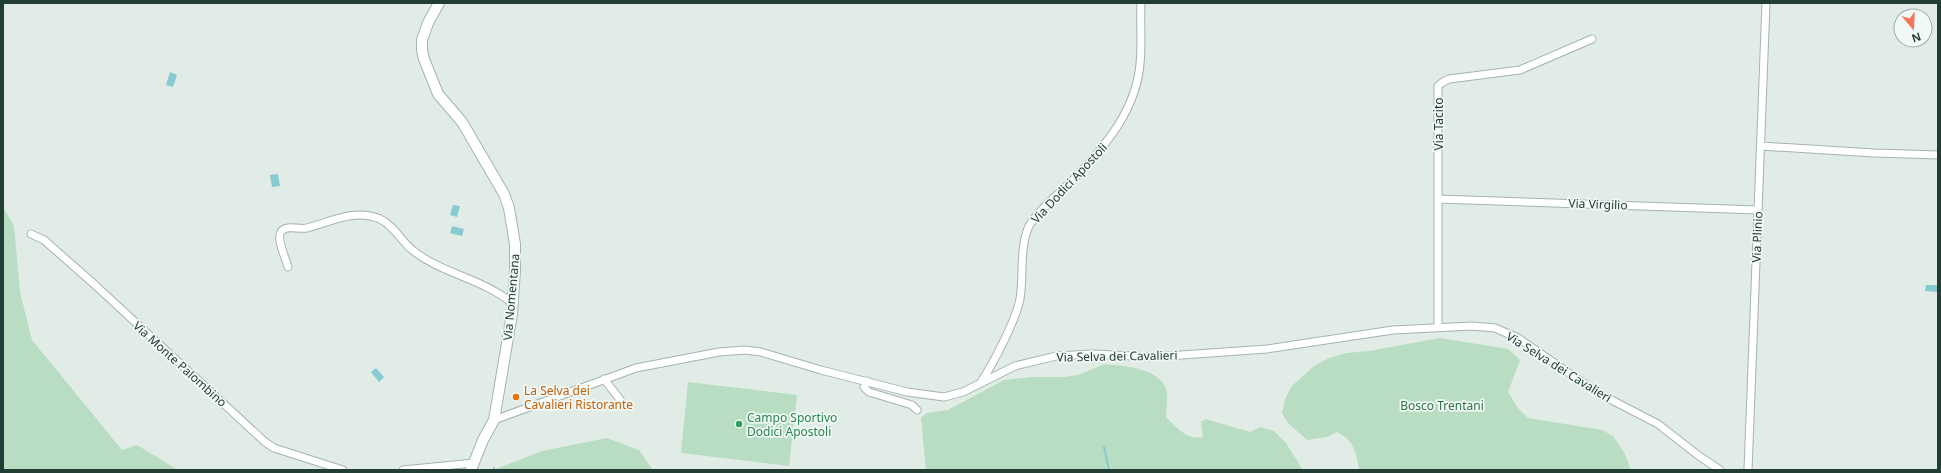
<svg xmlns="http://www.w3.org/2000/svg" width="1941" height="473" font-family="'Noto Sans',sans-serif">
<rect width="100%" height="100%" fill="#e1ece6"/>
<path fill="#b9ddc2" d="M3,207L14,226L20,292L32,340L122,450L137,445L178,470H3Z
M1440,338L1508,349L1520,360L1508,392L1517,407L1528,418L1602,430L1613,436L1625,454L1631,470H1359C1356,452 1354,440 1337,432L1327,437L1307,440L1288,423L1282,413L1285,399L1292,386L1314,366L1329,358L1346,353L1369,351Z
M1105,364C1124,366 1162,368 1167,392C1168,399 1166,409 1166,417C1176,427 1188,441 1203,437L1201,422L1206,419L1250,432L1260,427L1274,431L1286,443L1303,470H926L921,418L927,413L948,410L1004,380L1032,377H1064L1078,375Z
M688,382L797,395L789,466L681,453Z
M607,438L639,450L653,470H493L542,451Z"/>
<path fill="#88cad2" d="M170,72L177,75L173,87L166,85Z
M278,174L280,186L272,187L270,175Z
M453,205L460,206L457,217L450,215Z
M452,226L464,229L462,236L450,233Z
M1926,285H1938V292L1925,291Z
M376,368L384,377L379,382L371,372Z"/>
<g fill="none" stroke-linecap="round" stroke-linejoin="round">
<path stroke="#88cad2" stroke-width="2" d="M1104,447L1109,470
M494,468L495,470"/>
<g stroke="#a4b4ad" stroke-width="9">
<path id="minor" d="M1761,146L1874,153L1938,155
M1438,199L1758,210
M31,234L44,240L94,284L265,442L274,448L343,470
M288,267C286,259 276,238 281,232C286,224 299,230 307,228C331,222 354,208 380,219C393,225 401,240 411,249C441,274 482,278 512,303
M1438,326V86L1443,82L1449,79L1520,70L1592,39
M604,379L625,406
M867,381L864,387L869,392L912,405L917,410
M981,382C993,364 1016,320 1020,299C1024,275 1019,248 1029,226C1040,208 1060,193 1075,178C1106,145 1136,110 1140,64C1142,44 1140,23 1141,3
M494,420L636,368L719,352L745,350L761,352L821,370L907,392L944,397L963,392L1015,366L1056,356L1093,354L1153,357L1267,349L1393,330L1472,326L1495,328L1518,338L1598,393L1658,424L1699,456L1720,470
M403,470L474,463
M1748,470L1766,3"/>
</g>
<g stroke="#9fb8ae" stroke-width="12">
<path id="secondary" d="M439,3L428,23L422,40V50L424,59L438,94L462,122L504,194L509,208L515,244V270L512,314L494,420L483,440L471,470"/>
</g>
<use href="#minor" stroke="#fff" stroke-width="7"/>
<use href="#secondary" stroke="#fff" stroke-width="10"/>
</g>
<circle fill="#e8710a" stroke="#f2f8f5" stroke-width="1.5" cx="516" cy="397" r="4"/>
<circle fill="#2e9e5b" stroke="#f2f8f5" stroke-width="1.5" cx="739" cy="424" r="4"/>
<g text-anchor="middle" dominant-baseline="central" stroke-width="3.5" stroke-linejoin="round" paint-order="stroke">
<g font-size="12" fill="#213d34" stroke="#f2f8f5">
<text transform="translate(1438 124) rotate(-90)">Via Tacito</text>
<text transform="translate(1069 183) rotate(-47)">Via Dodici Apostoli</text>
<text transform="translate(1598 204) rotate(2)">Via Virgilio</text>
<text transform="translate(1757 237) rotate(-88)">Via Plinio</text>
<text transform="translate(511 297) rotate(-85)">Via Nomentana</text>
<text transform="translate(1117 356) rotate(-1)">Via Selva dei Cavalieri</text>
<text transform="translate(180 364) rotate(42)">Via Monte Palombino</text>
<text transform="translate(1559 367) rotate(32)">Via Selva dei Cavalieri</text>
</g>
<g font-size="12" fill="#c56008" stroke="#f2f8f5" text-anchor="start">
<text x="524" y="390">La Selva dei<tspan x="524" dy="14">Cavalieri Ristorante</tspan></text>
</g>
<g font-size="12" fill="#2b7444" stroke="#f2f8f5">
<text x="1442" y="405">Bosco Trentani</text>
</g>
<g font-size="12" fill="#27864d" stroke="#f2f8f5" text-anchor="start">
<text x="747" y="417">Campo Sportivo<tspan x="747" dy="14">Dodici Apostoli</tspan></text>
</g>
</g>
<rect width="1941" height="473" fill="none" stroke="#213d34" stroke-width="8"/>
<g transform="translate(1913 28) rotate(161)"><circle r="19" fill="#f2f8f5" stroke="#9eada8"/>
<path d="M0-3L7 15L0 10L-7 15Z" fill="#f47657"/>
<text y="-6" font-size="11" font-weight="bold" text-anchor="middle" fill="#213d34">N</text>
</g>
</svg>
